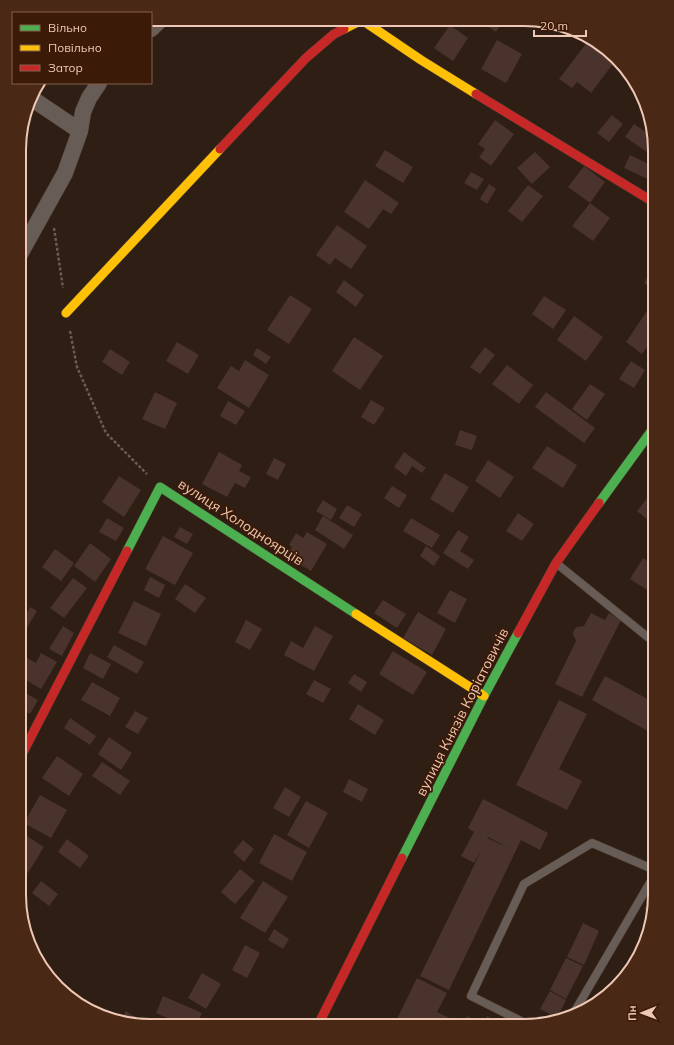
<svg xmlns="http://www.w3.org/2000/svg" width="674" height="1045" font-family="Mulish,sans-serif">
<rect width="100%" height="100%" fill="#2f1e13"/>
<path fill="#49332c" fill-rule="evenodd" d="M485,20H504L496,32L483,23Z
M450,25L468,38L453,61L434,48Z
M497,40L522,54L506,83L481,69Z
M588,41L593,44L595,42L603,46L611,56L610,57L615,61L591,93L577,82L572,88L559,79Z
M612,115L623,124L609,142L597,133Z
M495,120L514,134L491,166L479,157L485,149L478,144Z
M634,124L652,136L653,142L647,152L625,137Z
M385,150L413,167L403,183L375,166Z
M535,152L550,167L532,184L517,168Z
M630,155L655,167V176L652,181L624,168Z
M584,166L605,182L590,203L568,187Z
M471,172L484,179L477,190L464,183Z
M365,180L399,203L391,214L383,209L369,229L344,212Z
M489,184L496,189L487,204L480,199Z
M528,185L543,196L522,222L508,211Z
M590,203L610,218L593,241L572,226Z
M337,225L367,246L351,269L335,258L330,265L316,255Z
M652,269L655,270V290L644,283Z
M344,280L364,295L356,307L336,292Z
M290,295L312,309L289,344L267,330Z
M544,296L566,310L553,329L532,314Z
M647,311L655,317V336L642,354L626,342Z
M574,316L603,337L586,361L557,340Z
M354,337L383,356L360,390L332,371Z
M177,342L199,355L188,374L166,361Z
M485,347L495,355L480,374L470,367Z
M257,348L271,357L266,364L253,355Z
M110,349L130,362L122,375L102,362Z
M245,360L269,375L249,408L217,388L231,366L239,371Z
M631,361L645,370L634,388L619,379Z
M507,365L533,385L519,404L492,384Z
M590,384L605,394L587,420L572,409Z
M155,392L177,403L165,429L142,419Z
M546,392L595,428L584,443L535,407Z
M371,400L385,408L374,425L361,417Z
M228,401L245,411L236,425L220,416Z
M460,430L477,436L472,450L455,445Z
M547,446L577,465L563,488L532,468Z
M219,452L242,465L239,471L251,477L245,488L235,483L227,497L202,484Z
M404,452L426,468L422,473L412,466L406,476L394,467Z
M274,458L286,464L278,480L266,474Z
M488,460L514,477L500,498L475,481Z
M655,470V487L647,480Z
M445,473L469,487L453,513L430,499Z
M119,476L141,490L124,517L102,502Z
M392,486L407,495L399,508L384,498Z
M649,496L655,501V526L637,511Z
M323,500L337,509L331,520L316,511Z
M347,505L362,514L354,527L339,518Z
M518,513L534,524L522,541L506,531Z
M323,516L353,535L344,549L315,530Z
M107,518L124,528L116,541L99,532Z
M411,518L440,535L432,548L403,531Z
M180,527L193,534L187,544L174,537Z
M458,530L469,537L460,551L474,560L468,569L443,553Z
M307,532L327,544L311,571L287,557L292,547L289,545L296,533L303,538Z
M163,536L193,553L175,585L145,569Z
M90,543L111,559L95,582L74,566Z
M426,546L440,556L434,566L420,556Z
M55,549L74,563L61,581L42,567Z
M643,558L655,566V595L630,579Z
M150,577L165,585L159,598L144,590Z
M73,578L87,588L64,618L50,608Z
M185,584L206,598L195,613L175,599Z
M450,590L467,599L455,623L437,613Z
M383,600L406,614L397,628L374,613Z
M134,601L161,614L146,646L118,633Z
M30,607L37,611L23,634L19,632V609L27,613Z
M418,612L446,629L432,655L403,638Z
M591,613L605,620L609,613L621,620L582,697L555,684L576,641L573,634L574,630L577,627L584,626Z
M246,620L262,629L250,650L235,642Z
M63,626L74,633L62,656L49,649Z
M315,626L333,636L314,671L284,655L291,641L303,648Z
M114,645L144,662L137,674L107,657Z
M393,651L427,672L413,695L379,674Z
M19,653L36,663L41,653L57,662L41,689L19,676Z
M90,653L111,664L103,679L83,668Z
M354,674L367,682L361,692L348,683Z
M605,676L655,703V735L592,700Z
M314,680L331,689L323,703L306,694Z
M92,682L120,698L110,716L81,700Z
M24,692L38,700L30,714L19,708V700Z
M559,700L587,714L559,769L582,781L567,810L516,785Z
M358,704L384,720L375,735L349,719Z
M135,711L148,718L138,734L125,727Z
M70,718L96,736L90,745L64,728Z
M109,737L132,753L121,770L98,754Z
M57,756L83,774L69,796L42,778Z
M102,762L130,781L120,795L92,776Z
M349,779L368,789L362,802L343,792Z
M285,787L301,797L289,817L273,808Z
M40,795L67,810L51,838L24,823Z
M483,799L548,833L540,850L521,840L449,990L420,976L482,849L474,863L461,856L474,832L468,828ZM488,837L509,848L487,838Z
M306,801L328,813L309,848L287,835Z
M19,831L44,847L28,873L19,867Z
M274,834L307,852L292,881L259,863Z
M67,839L89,856L80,868L58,852Z
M243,840L254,849L244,862L233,852Z
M240,869L255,881L235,904L221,892Z
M41,881L58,894L49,906L32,893Z
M263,881L288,897L265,933L240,918Z
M655,893V903L651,913L644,909Z
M583,923L599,931L584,965L567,957Z
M274,929L289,939L283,949L268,940Z
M245,945L260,953L247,978L232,970Z
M566,958L583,966L566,999L550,990Z
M632,964H634L629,973Z
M202,973L221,984L206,1009L188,998Z
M621,973L627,974L617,986Z
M417,978L447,993L437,1012L460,1023L459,1026H401L395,1023Z
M550,991L566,1000L557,1018L540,1009Z
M163,996L202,1013L197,1025H184L156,1013Z
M126,1011L146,1025H133L121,1020Z
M467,1016L483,1025L487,1016L506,1026H462Z"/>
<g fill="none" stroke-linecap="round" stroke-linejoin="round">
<g stroke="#4b3a2f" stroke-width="9">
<path id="lane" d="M556,563L655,643
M572,1016L655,874
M529,1025L471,996L524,884L592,843L655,870"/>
</g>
<g stroke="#4b3a2f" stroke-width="17">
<path id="street" d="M151,29L161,19
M31,98L80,131
M20,254L65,173L80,131L83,112L89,98L99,83"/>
</g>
<g stroke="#4b3a2f" stroke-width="10">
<path id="fast" d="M599,503L655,426
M127,551L160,487L356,614
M402,858L484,696L518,633"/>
</g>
<g stroke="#4b3a2f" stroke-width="10">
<path id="slow" d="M344,29L362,20L421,60L476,94
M66,313L220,149
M356,614L484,696"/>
</g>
<g stroke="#4b3a2f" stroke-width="10">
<path id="jam" d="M476,94L655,203
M220,149L306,58L334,34L344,29
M518,633L556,563L599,503
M19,760L127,551
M318,1025L402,858"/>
</g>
<path stroke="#685c55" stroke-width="2.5" stroke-dasharray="3 2" stroke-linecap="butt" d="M54,228L63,288
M70,331L77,367L106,433L147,474"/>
<use href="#lane" stroke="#675c56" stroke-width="8"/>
<use href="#street" stroke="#675c56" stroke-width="16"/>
<use href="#fast" stroke="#4caf50" stroke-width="9"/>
<use href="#slow" stroke="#ffc107" stroke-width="9"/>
<use href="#jam" stroke="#c62828" stroke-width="9"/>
</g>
<g text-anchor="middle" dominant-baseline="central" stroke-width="3.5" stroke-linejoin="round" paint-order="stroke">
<g font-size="14" fill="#eec8b5" stroke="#3b1a07">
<text transform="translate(241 522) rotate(33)">вулиця Холодноярців</text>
<text transform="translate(462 712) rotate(-63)">вулиця Князів Коріатовичів</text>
</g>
</g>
<path d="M0 0H674V1045H0ZM150 26H524A124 124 0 0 1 648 150V895A124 124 0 0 1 524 1019H150A124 124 0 0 1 26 895V150A124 124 0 0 1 150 26Z" fill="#492815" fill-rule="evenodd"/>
<path fill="none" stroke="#eec8b5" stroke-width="2" d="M150 26H524A124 124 0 0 1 648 150V895A124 124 0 0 1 524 1019H150A124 124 0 0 1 26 895V150A124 124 0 0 1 150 26Z"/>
<rect x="12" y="12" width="140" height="72" fill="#3b1a07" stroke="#83604d"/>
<rect x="20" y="25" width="20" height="6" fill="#4caf50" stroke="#83604d"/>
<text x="48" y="32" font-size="12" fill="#eec8b5">Вільно</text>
<rect x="20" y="45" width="20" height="6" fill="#ffc107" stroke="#83604d"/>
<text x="48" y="52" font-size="12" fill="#eec8b5">Повільно</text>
<rect x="20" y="65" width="20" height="6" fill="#c62828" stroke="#83604d"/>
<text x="48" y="72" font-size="12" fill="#eec8b5">Затор</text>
<g transform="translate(642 1013) rotate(269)" stroke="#3b1a07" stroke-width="3" paint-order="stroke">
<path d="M0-3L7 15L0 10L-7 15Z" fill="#eec8b5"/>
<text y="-6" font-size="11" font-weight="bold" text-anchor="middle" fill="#eec8b5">Пн</text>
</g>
<path d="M534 30v6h52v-6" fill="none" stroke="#eec8b5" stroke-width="2"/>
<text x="540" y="30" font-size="12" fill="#eec8b5" stroke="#3b1a07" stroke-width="3" paint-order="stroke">20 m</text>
</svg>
